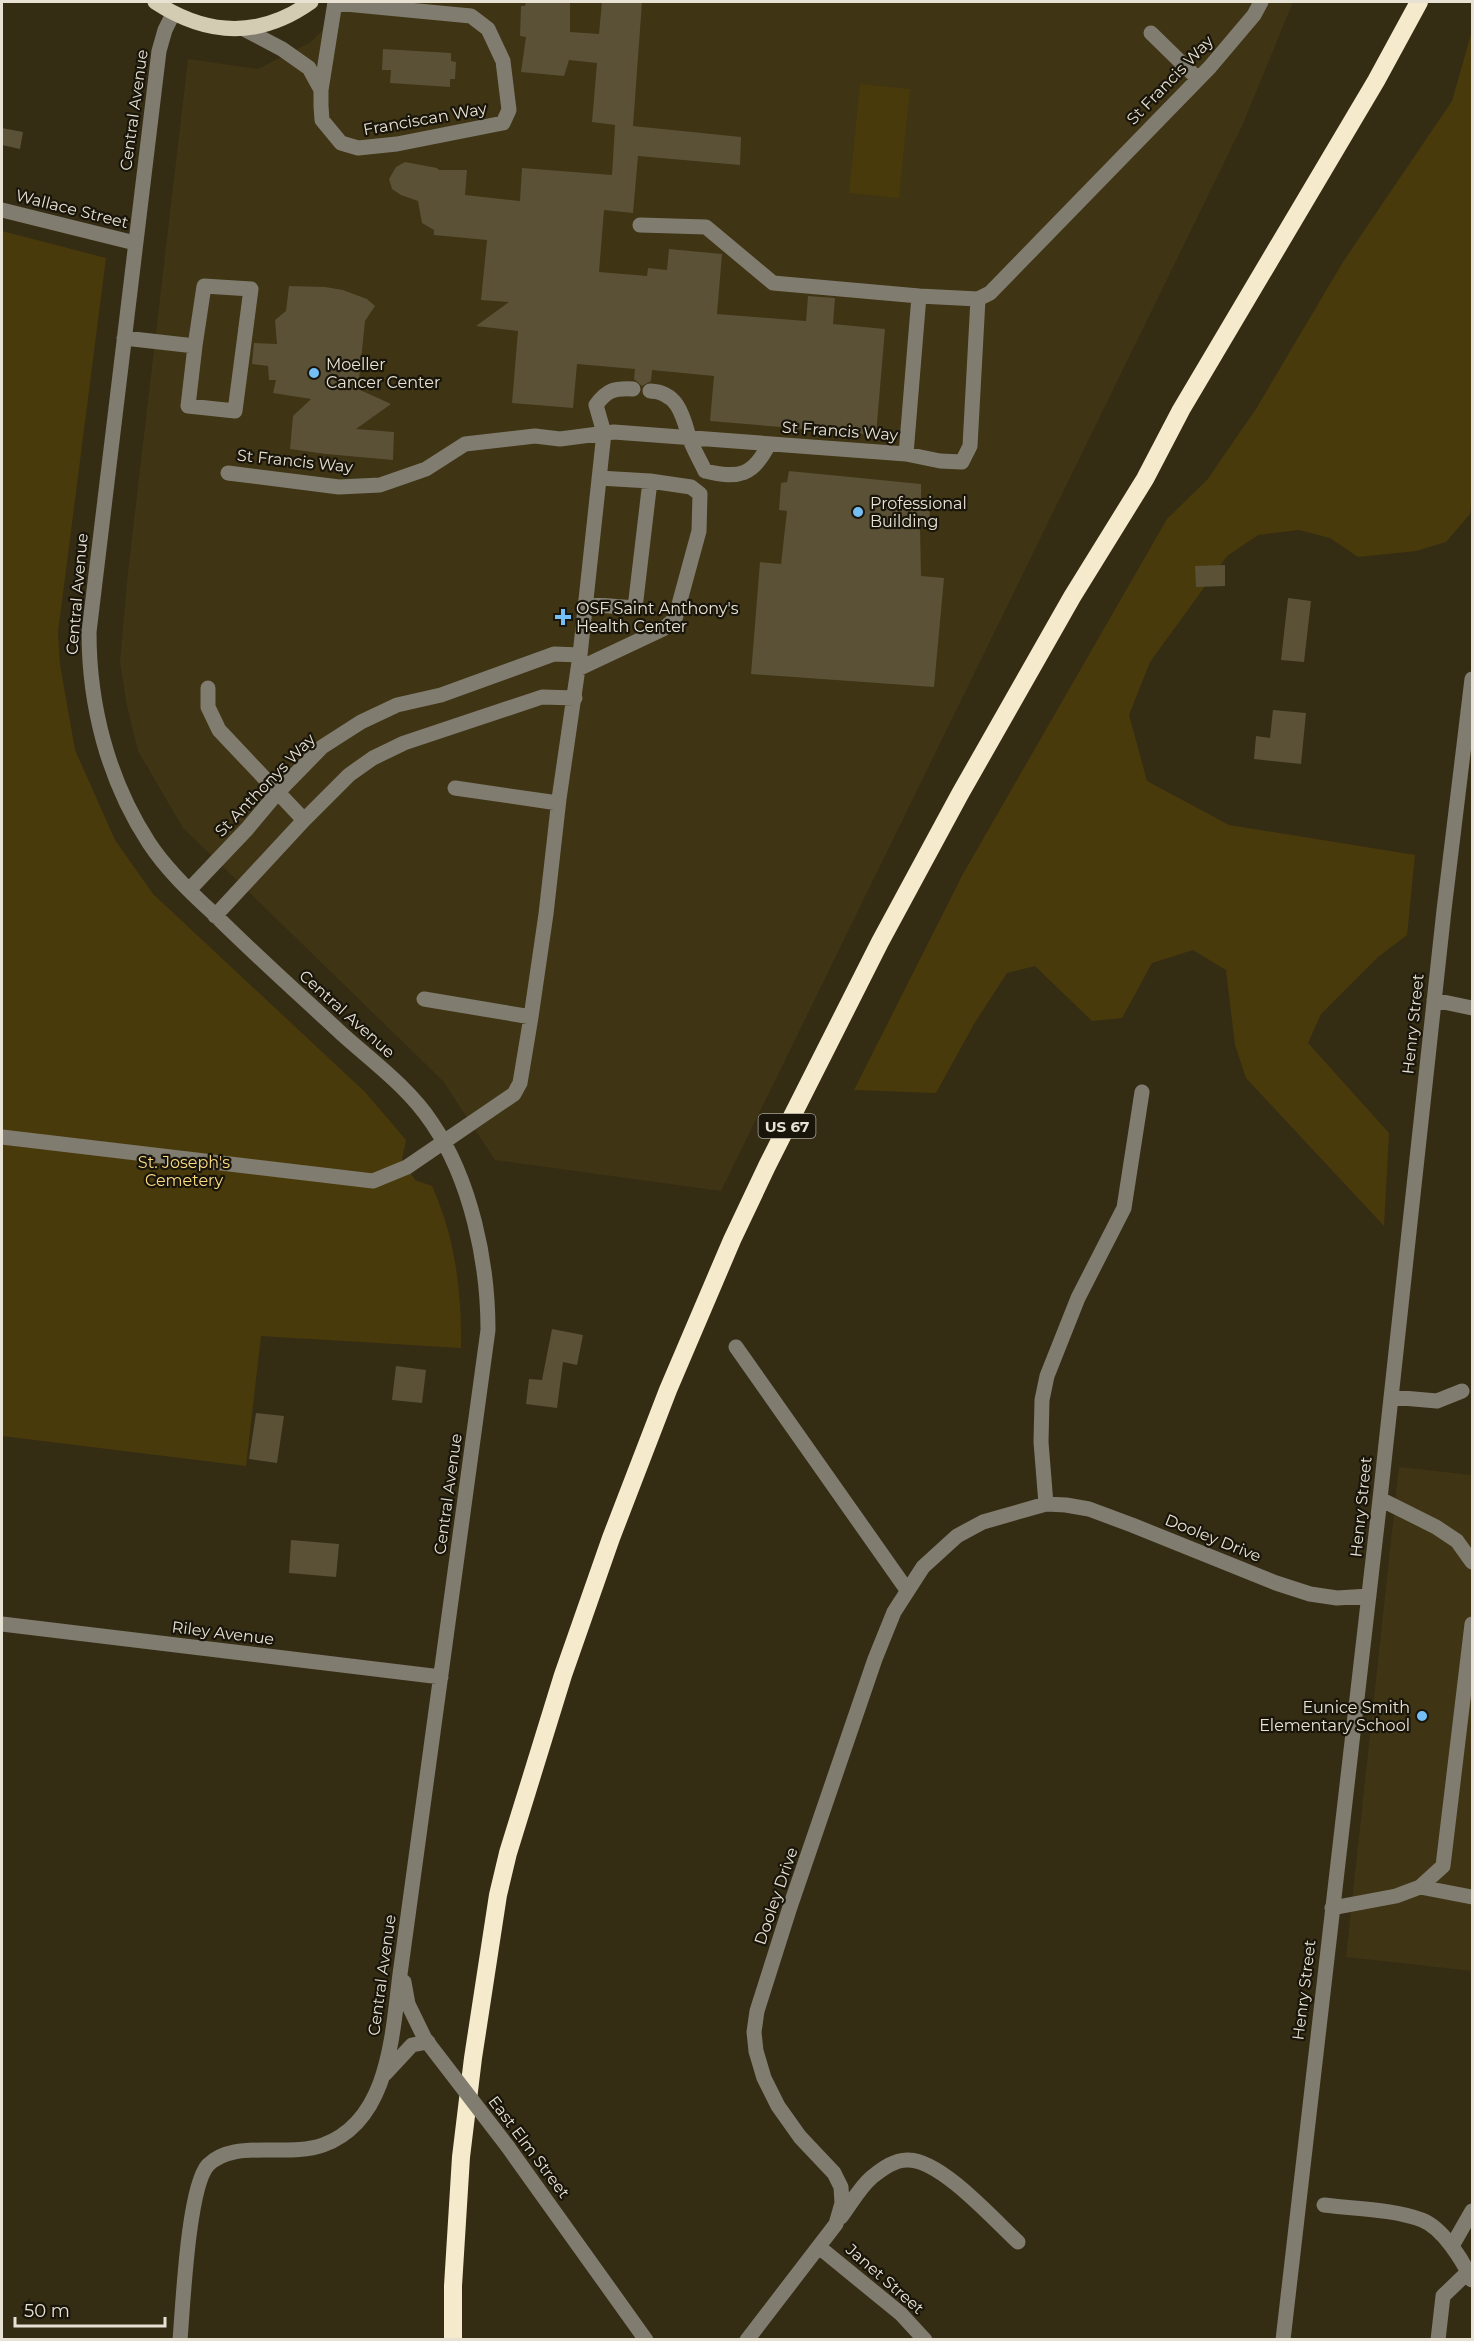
<svg xmlns="http://www.w3.org/2000/svg" width="1474" height="2341" font-family="Montserrat,sans-serif">
<rect width="100%" height="100%" fill="#352c14"/>
<path fill="#3f3413" d="M349,2H1293L1242,126L721,1191L495,1160L443,1081L183,828L138,751L127,706L120,662L128,572L188,59L258,69L311,42Z
M1399,1467L1472,1475V1971L1346,1957Z"/>
<path fill="#493a0c" d="M1472,31V500L1470,514L1446,542L1416,551L1358,557L1330,538L1299,530L1258,535L1227,556L1150,662L1129,715L1147,781L1229,825L1415,855L1407,935L1378,957L1321,1014L1308,1043L1389,1133L1384,1226L1246,1078L1235,1045L1226,970L1193,950L1152,963L1122,1018L1092,1021L1035,966L1007,973L974,1024L936,1093L854,1090L963,874L1167,519L1207,480L1256,409L1343,262L1452,101Z
M860,84L910,89L899,198L849,193Z
M2,231L106,258L58,632L60,665L75,750L115,840L153,894L365,1092L406,1140L402,1159L415,1180L432,1186C455,1237 462,1292 461,1348L261,1336L246,1466L2,1436Z"/>
<path fill="#5a5137" d="M526,2H570V32L599,34L602,2H642L633,126L741,137L740,165L638,156L633,213L604,210L599,272L647,276L648,268L667,270L669,249L722,254L717,314L806,321L808,296L835,298L833,324L885,329L876,435L710,421L714,376L652,370L651,381L642,386L634,379L635,369L577,364L573,408L512,403L518,331L476,326L509,302L481,300L487,240L434,235V230L422,223L418,201L401,195L392,189L389,179L396,167L405,162L437,168L439,170H467L465,195L520,201L522,168L612,175L615,125L592,122L597,63L569,60L564,76L521,72L526,37L520,36L521,6H525Z
M383,49L451,53V61L456,62L455,79H450V87L390,83L391,70H382Z
M2,128L23,132L20,149L2,145Z
M289,286L325,287L343,290L367,299L375,306L365,321L358,389L391,404L356,429L394,432L393,460L326,454L290,449L293,416L311,399L273,393L276,380H269L268,366L252,364L254,343L277,344L275,320L286,311Z
M789,471L921,484V504L930,512L928,527L920,526L921,576L944,578L934,687L751,674L760,562L781,564L787,511L779,510L781,483L787,482Z
M1225,565V586L1196,587L1195,566Z
M1288,598L1311,601L1304,662L1281,660Z
M1273,710L1306,713L1301,764L1254,759L1256,736L1270,738Z
M552,1329L583,1335L577,1365L563,1362L557,1408L526,1404L529,1379L542,1380Z
M396,1366L426,1370L422,1403L392,1400Z
M256,1413L284,1416L277,1463L249,1459Z
M291,1540L339,1544L336,1577L289,1573Z"/>
<g fill="none" stroke-linecap="round" stroke-linejoin="round">
<path stroke="#807c70" stroke-width="15" d="M335,3L471,16L488,29L503,61L509,110L503,123L397,144L358,148L341,143L322,120L321,106V90L335,2
M173,14L165,30L159,51L89,632C89,706 108,780 149,843C166,869 190,892 213,913C255,955 299,994 342,1034C372,1061 409,1088 432,1123C471,1180 488,1262 488,1330L401,1967C392,2029 392,2120 323,2145C306,2151 286,2150 269,2150C248,2150 224,2149 208,2165C188,2187 183,2305 180,2340
M244,29L282,49L309,68L321,90
M1151,33L1198,79
M2,210L135,243
M640,225L706,227L773,283L919,296
M124,338L195,346L188,406L235,411L251,289L204,286L195,346
M650,391C678,392 683,416 689,437C693,449 700,460 705,471
M906,454L940,461L962,462L970,446L978,299
M705,471C739,479 753,476 769,444
M228,473L339,487L380,485L426,469L465,444L535,436L560,439L614,432L906,454L919,296L978,299L990,293L1210,67L1254,15L1261,2
M585,604L635,608L650,481L599,478
M578,669L663,629L675,619L699,531L700,494L691,487L650,481
M208,688V707L219,730L304,820
M455,788L558,803
M189,890L247,829L278,792L322,747L361,722L397,705L441,695L554,654L580,655
M215,916L304,820L349,775L373,758L404,743L542,697L575,698
M424,999L531,1017
M1434,1000L1472,1008
M2,1137L373,1181L407,1167L514,1094L520,1083L531,1017L546,914L559,799L580,655L604,433L596,405C607,390 614,388 633,389
M736,1347L907,1590
M1391,1397L1437,1401L1462,1391
M1380,1499L1436,1527L1457,1541L1472,1562
M1046,1504L1041,1442L1042,1400L1047,1376L1078,1298L1124,1208L1142,1092
M2,1624L441,1677
M1420,1887L1472,1897
M1332,1908L1396,1896L1420,1887L1443,1866L1472,1624
M404,1982L408,2004L425,2039
M385,2074L412,2045L428,2042
M508,2147L646,2340
M1324,2205C1355,2209 1392,2209 1422,2220C1443,2228 1463,2261 1472,2280
M841,2217C851,2204 859,2188 872,2177C882,2169 895,2159 909,2160C942,2161 994,2220 1018,2242
M1452,2246L1472,2211
M819,2247L901,2314L925,2340
M747,2340L836,2224L842,2203L841,2187L834,2173L800,2137L778,2106L764,2078L756,2051L754,2032L757,2011L790,1907L875,1659L894,1612L923,1567L957,1536L983,1522L1046,1504L1066,1505L1089,1509L1132,1525L1276,1583L1310,1594L1337,1598L1369,1596
M1283,2340L1380,1499L1444,910L1472,679
M1438,2340L1443,2296L1468,2272"/>
<path stroke="#d3cbb2" stroke-width="15" d="M155,2C207,36 259,39 311,2"/>
<path stroke="#f5eacc" stroke-width="18" d="M453,2340V2286L461,2157L473,2058L498,1895L508,1853L563,1675L611,1538L668,1390L732,1240L767,1166L880,942L960,794L1072,597L1145,479L1181,410L1376,81L1419,2"/>
<path stroke="#807c70" stroke-width="15" d="M425,2039L508,2147"/>
</g>
<g fill="#74c0f6" stroke="#19150b" stroke-width="2">
<circle cx="314" cy="373" r="6"/>
<circle cx="858" cy="512" r="6"/>
<path d="M560 608h6v6h6v6h-6v6h-6v-6h-6v-6h6z"/>
<circle cx="1422" cy="1716" r="6"/>
</g>
<g text-anchor="middle" dominant-baseline="central" stroke-width="4.5" stroke-linejoin="round" paint-order="stroke">
<rect fill="#19150b" stroke="#a9a497" stroke-width="1.5" x="758.5" y="1114" width="57" height="24" rx="4.5"/>
<g font-size="15" font-weight="bold" fill="#e7e2d3">
<text x="787" y="1126">US 67</text>
</g>
<g font-size="16" fill="#e7e2d3" stroke="#19150b">
<text transform="translate(1170 80) rotate(-46)">St Francis Way</text>
<text transform="translate(134 110) rotate(-82)">Central Avenue</text>
<text transform="translate(425 119) rotate(-10)">Franciscan Way</text>
<text transform="translate(72 209) rotate(14)">Wallace Street</text>
<text transform="translate(840 431) rotate(4)">St Francis Way</text>
<text transform="translate(295 461) rotate(6)">St Francis Way</text>
<text transform="translate(77 594) rotate(-85)">Central Avenue</text>
<text transform="translate(265 785) rotate(-46)">St Anthonys Way</text>
<text transform="translate(347 1014) rotate(42)">Central Avenue</text>
<text transform="translate(1413 1024) rotate(-84)">Henry Street</text>
<text transform="translate(448 1494) rotate(-82)">Central Avenue</text>
<text transform="translate(1361 1507) rotate(-84)">Henry Street</text>
<text transform="translate(1213 1538) rotate(22)">Dooley Drive</text>
<text transform="translate(223 1633) rotate(7)">Riley Avenue</text>
<text transform="translate(776 1896) rotate(-71)">Dooley Drive</text>
<text transform="translate(382 1975) rotate(-82)">Central Avenue</text>
<text transform="translate(1304 1990) rotate(-83)">Henry Street</text>
<text transform="translate(529 2147) rotate(53)">East Elm Street</text>
<text transform="translate(885 2279) rotate(41)">Janet Street</text>
</g>
<g font-size="16" fill="#e7e2d3" stroke="#19150b" text-anchor="start">
<text x="326" y="364">Moeller<tspan x="326" dy="18">Cancer Center</tspan></text>
<text x="870" y="503">Professional<tspan x="870" dy="18">Building</tspan></text>
<text x="576" y="608">OSF Saint Anthony's<tspan x="576" dy="18">Health Center</tspan></text>
<text x="1410" y="1707" text-anchor="end">Eunice Smith<tspan x="1410" dy="18">Elementary School</tspan></text>
</g>
<g font-size="16" fill="#fbdc83" stroke="#19150b">
<text x="184" y="1162">St. Joseph's<tspan x="184" dy="18">Cemetery</tspan></text>
</g>
</g>
<rect width="1474" height="2341" fill="none" stroke="#e7e2d3" stroke-width="6"/>
<path d="M15 2317v9h150v-9" fill="none" stroke="#e7e2d3" stroke-width="3"/>
<text x="24" y="2317" font-size="18" fill="#e7e2d3" stroke="#19150b" stroke-width="4.5" paint-order="stroke">50 m</text>
</svg>
